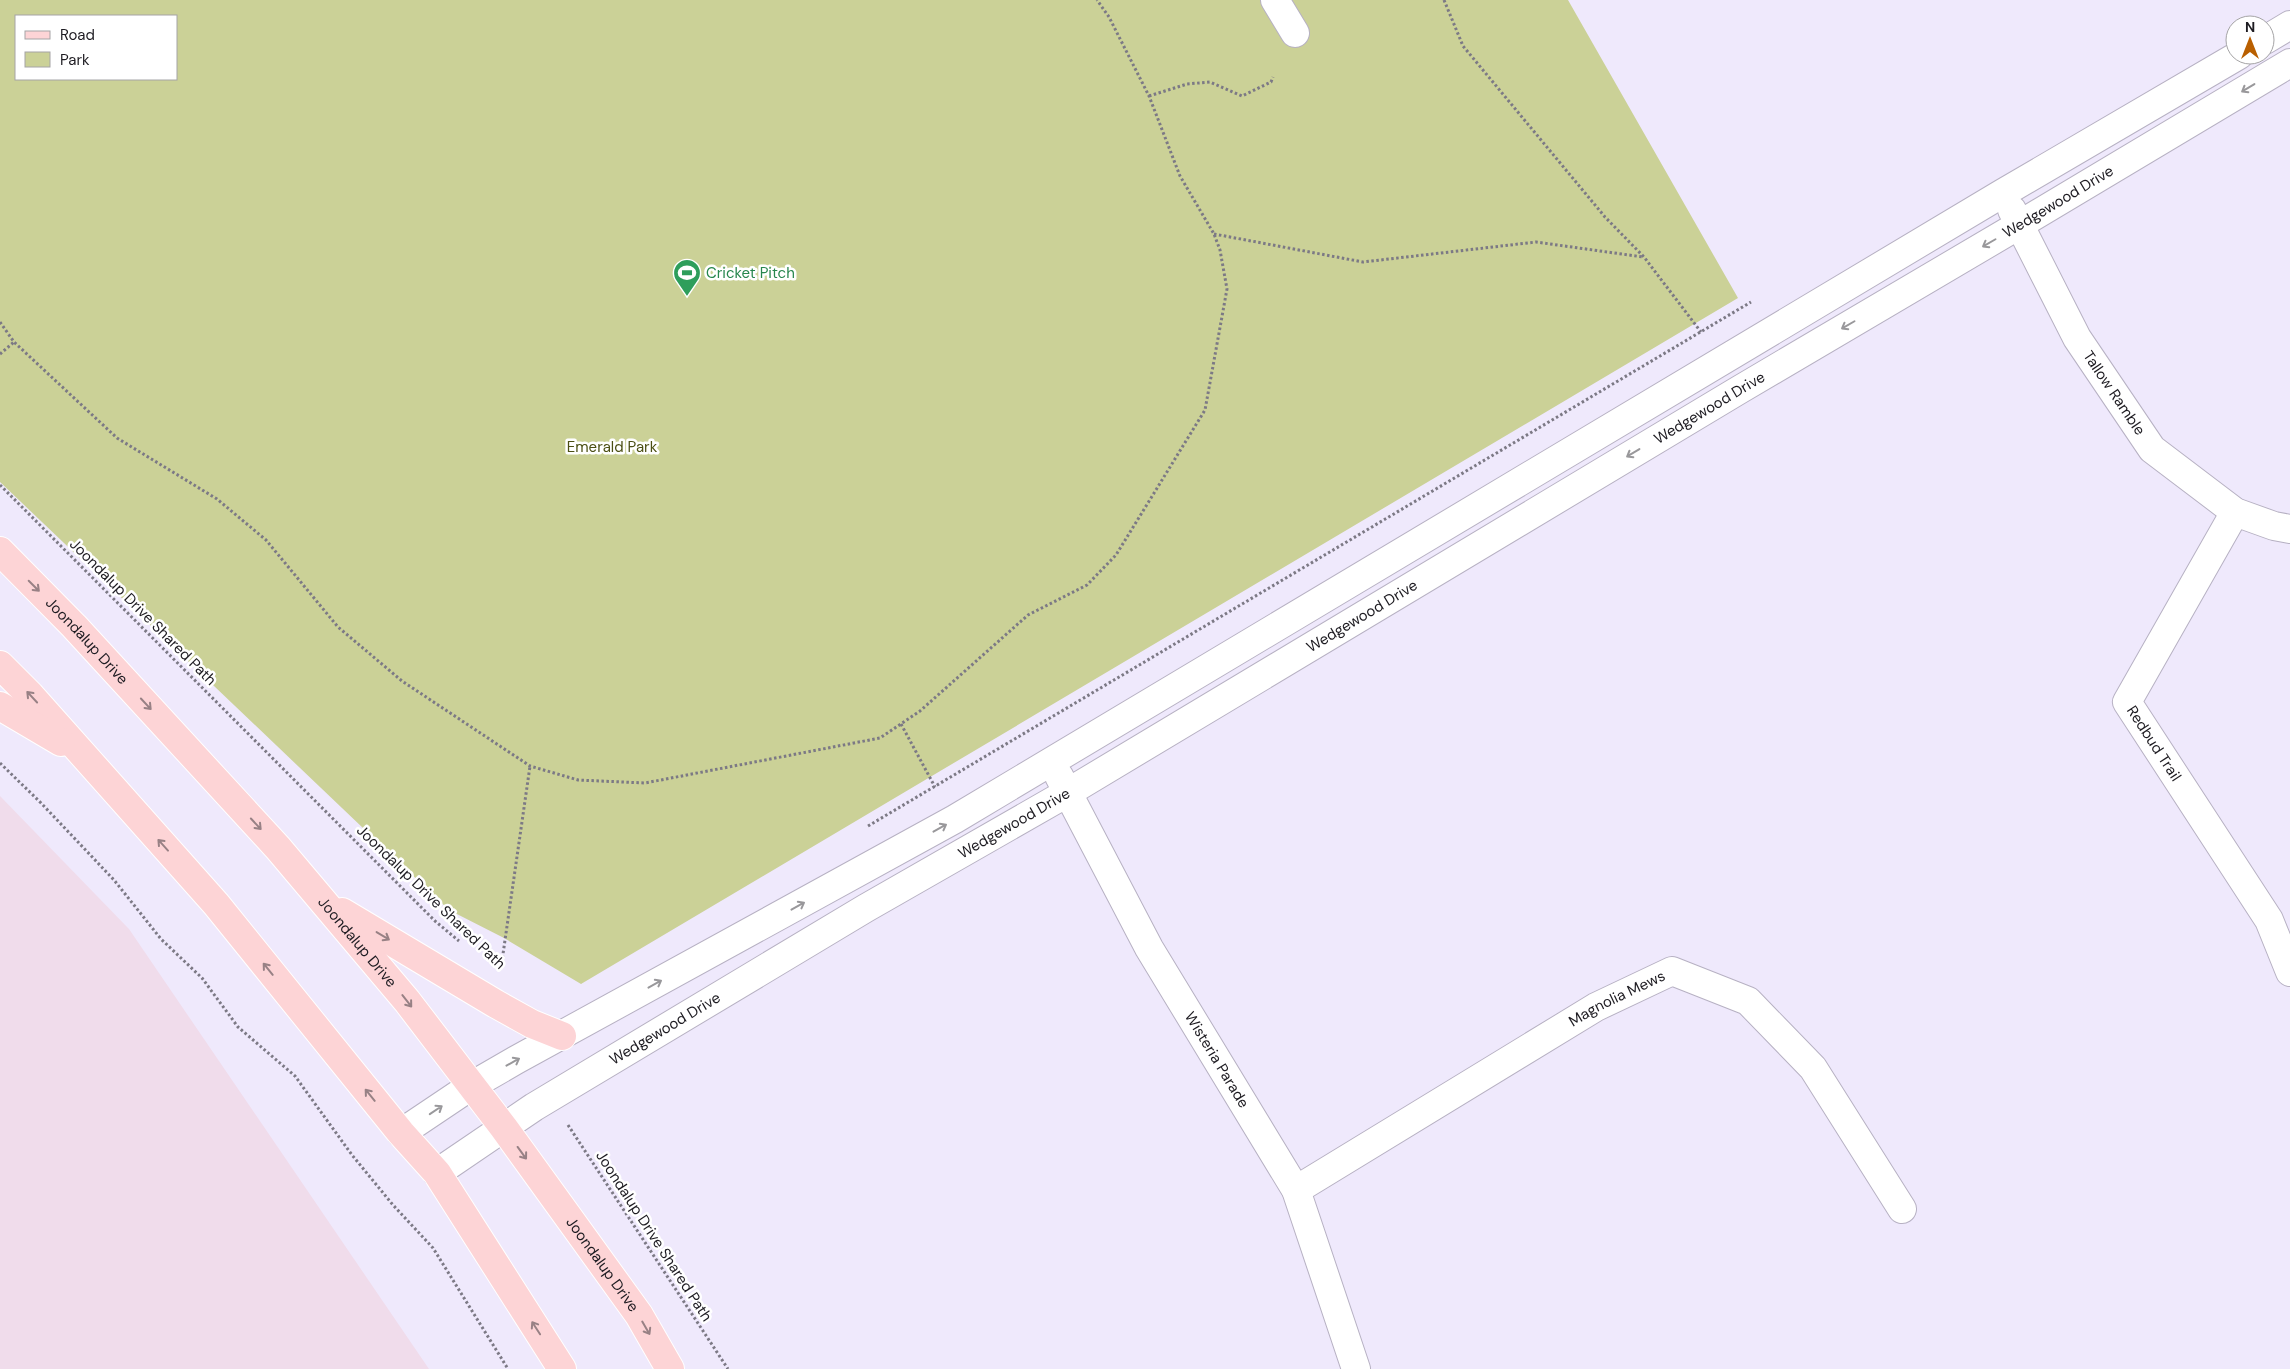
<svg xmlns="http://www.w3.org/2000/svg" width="2290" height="1369" font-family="'DM Sans',sans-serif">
	<rect width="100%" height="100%" fill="#efe9fc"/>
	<polygon fill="#f0dceb" points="0,796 129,929 429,1369 0,1369"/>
	<path fill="#cbd197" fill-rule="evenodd" d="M0,0H1568L1738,298L581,984L504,938L449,910L0,482ZM16,16H176V79H16Z"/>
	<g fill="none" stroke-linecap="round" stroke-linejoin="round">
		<defs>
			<g id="minor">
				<polyline points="1275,0 1295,33"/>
				<polyline points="2265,40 2290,25"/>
				<path id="s1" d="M2012,210L2077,338L2152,449L2235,512L2274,526L2290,529"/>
				<path id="s2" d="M2235,512L2127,702L2269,920L2290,972"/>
				<path id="s3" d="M1059,776L1149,948L1296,1190L1356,1369"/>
				<polyline points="401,1133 471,1086 516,1060 955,819 2003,193 2239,55"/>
				<path id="s4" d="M437,1173L534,1107L866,908L1067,793L1739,390L2019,225L2290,63"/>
				<path id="s5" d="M1296,1190L1596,1007L1672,971L1748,1001L1813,1068L1902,1209"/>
			</g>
			<g id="major">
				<path id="s6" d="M0,551L74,626L278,848L407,1001L504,1128L639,1315L670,1369"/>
				<polyline points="0,665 30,695 216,904 401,1133 437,1173 562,1369"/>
				<polyline points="0,706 61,742"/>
				<polyline points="342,912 496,1004 532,1024 562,1036"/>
			</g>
		</defs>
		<use href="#minor" stroke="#b7b1c3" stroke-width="30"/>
		<use href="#major" stroke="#fff" stroke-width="30"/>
		<g stroke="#7c7985" stroke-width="3" stroke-dasharray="2.5 2.5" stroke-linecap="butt">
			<polyline points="1444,0 1463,46 1605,217 1644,257 1701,332"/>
			<polyline points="1149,96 1187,84 1210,82 1242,96 1271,82 1273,77"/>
			<polyline points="1214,234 1363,262 1536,242 1643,257"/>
			<polyline points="0,322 14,342 117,438 217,499 266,540 338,627 402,681 530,766 578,780 645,783 880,738 920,711 1028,615 1087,585 1116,555 1205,410 1227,289 1220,250 1214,234 1180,176 1149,96 1109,17 1097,0"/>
			<polyline points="0,354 14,342"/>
			<polyline points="0,485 435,921 459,941"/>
			<polyline points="901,724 935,787"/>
			<polyline points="0,763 41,803 114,880 161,939 202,978 238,1027 295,1076 352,1155 393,1205 433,1248 508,1369"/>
			<polyline points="868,826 1751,302"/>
			<polyline points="501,968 530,766"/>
			<polyline points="568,1125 728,1369"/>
		</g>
		<use href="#minor" stroke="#fff" stroke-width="28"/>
		<use href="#major" stroke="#fdd4d6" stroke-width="28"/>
	</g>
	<defs><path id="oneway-shaft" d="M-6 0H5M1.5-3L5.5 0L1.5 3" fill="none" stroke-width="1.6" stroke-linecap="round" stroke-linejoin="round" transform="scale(1.25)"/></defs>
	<g stroke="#99989b">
		<use href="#oneway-shaft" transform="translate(2248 88) rotate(149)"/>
		<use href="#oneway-shaft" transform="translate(1989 243) rotate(150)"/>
		<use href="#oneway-shaft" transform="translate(1848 325) rotate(150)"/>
		<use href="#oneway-shaft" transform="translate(1633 453) rotate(149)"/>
		<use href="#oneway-shaft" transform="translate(940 828) rotate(-29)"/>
		<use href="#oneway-shaft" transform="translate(798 906) rotate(-29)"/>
		<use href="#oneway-shaft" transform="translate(655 984) rotate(-29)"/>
		<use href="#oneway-shaft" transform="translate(513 1062) rotate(-29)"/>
		<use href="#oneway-shaft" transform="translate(436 1110) rotate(-34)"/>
	</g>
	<g stroke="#988185">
		<use href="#oneway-shaft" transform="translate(34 586) rotate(45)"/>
		<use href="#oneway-shaft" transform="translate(32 697) rotate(-133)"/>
		<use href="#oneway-shaft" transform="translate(146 704) rotate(47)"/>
		<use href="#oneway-shaft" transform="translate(256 824) rotate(47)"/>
		<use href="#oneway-shaft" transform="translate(163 845) rotate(-132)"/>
		<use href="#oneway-shaft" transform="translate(383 936) rotate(31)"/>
		<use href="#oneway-shaft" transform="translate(268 969) rotate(-129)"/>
		<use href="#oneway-shaft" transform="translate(407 1001) rotate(52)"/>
		<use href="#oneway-shaft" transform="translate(370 1095) rotate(-129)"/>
		<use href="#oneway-shaft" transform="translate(522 1153) rotate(54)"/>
		<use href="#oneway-shaft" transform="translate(536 1328) rotate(-123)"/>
		<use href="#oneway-shaft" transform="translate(646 1328) rotate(60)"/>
	</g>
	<defs>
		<symbol id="stadium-pin" viewBox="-11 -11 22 30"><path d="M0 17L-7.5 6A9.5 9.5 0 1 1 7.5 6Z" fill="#2e9e5b" stroke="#fff"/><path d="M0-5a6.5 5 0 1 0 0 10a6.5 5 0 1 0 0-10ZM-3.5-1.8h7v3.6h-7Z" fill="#fff"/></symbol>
	</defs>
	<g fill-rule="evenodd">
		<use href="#stadium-pin" x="671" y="257" width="32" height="43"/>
	</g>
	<g text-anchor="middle" stroke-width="5" stroke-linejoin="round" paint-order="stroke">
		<g font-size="15" fill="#1d1b21" stroke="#fff">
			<text dy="5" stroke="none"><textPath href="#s4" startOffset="1890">Wedgewood Drive</textPath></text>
			<text dy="5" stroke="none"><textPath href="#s1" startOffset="210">Tallow Ramble</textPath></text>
			<text dy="5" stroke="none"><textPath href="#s4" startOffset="1485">Wedgewood Drive</textPath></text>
			<text transform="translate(143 612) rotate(45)" y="5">Joondalup Drive Shared Path</text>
			<text dy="5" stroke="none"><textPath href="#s4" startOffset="1080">Wedgewood Drive</textPath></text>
			<text dy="5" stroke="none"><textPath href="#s6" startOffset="125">Joondalup Drive</textPath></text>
			<text dy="5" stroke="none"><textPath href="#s2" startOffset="268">Redbud Trail</textPath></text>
			<text dy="5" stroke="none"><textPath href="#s4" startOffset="675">Wedgewood Drive</textPath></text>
			<text transform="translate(431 897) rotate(44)" y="5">Joondalup Drive Shared Path</text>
			<text dy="5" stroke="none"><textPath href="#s6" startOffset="530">Joondalup Drive</textPath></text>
			<text dy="5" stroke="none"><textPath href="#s5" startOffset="374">Magnolia Mews</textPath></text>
			<text dy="5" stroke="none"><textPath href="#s4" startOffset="270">Wedgewood Drive</textPath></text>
			<text dy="5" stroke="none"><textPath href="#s3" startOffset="325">Wisteria Parade</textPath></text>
			<text transform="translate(654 1236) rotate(57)" y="5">Joondalup Drive Shared Path</text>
			<text dy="5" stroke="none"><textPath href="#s6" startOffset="935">Joondalup Drive</textPath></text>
		</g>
		<g font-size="15" fill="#27864d" stroke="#fff" text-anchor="start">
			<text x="706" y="278">Cricket Pitch</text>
		</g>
		<g font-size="15" fill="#4b4f13" stroke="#fff">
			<text x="612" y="452">Emerald Park</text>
		</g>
	</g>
	<rect x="15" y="15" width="162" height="65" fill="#ffffff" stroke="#a5a4a6"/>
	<rect x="25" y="31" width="25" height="8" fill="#fdd4d6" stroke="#a5a4a6"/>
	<text x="60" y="40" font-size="15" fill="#1d1b21">Road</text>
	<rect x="25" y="52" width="25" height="15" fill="#cbd197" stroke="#a5a4a6"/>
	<text x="60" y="65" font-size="15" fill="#1d1b21">Park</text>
	<g transform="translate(2250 40)"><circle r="24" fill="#ffffff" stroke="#a5a4a6"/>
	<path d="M0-4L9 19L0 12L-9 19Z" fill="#b95f00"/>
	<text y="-8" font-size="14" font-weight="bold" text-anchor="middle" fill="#1d1b21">N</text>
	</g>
</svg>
